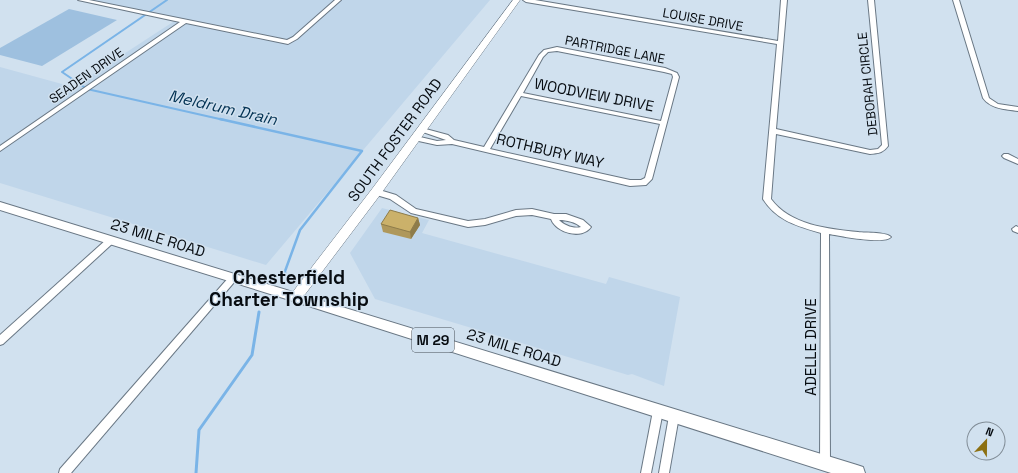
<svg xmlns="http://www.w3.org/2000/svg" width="1018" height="473" font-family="'Space Grotesk',sans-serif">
	<rect width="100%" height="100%" fill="#d1e1ef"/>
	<g fill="#c0d6ea">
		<polygon points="82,0 490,0 266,265 0,183 0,67 73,87 176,20"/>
		<polygon points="382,208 429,220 422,233 606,284 609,277 680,297 664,386 632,374 628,375 375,299 350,253"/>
	</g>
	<polygon fill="#9ec0df" points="69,9 117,20 42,66 0,55 0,48"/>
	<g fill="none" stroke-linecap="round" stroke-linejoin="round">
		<polyline stroke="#7ab4e7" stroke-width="2" points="167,0 62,72 87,89 224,120"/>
		<polyline stroke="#7ab4e7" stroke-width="2.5" points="220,119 362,151 300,230 284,274"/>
		<g stroke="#7ab4e7" stroke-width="3">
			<polyline points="284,275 285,273"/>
			<polyline points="196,473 199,430 252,355 259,312"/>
		</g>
		<defs>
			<g id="street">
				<polygon points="78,0 89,0 287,40 293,37 335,0 341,0 297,39 288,44 186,23 0,151 0,146 180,22"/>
				<path d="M523,0H535L778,41L781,0H787L776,129L870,150L878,149L882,145L868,0H874L888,146C883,153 879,153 870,154L776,134L771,199C790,225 828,229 858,232C866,233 887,232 891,237C885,245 840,236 829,234L830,463L829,467L825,468L821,467L820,463L821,233C797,226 777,221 763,199L777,44L526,2Z"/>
				<path d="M953,0H959L989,98L998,104L1018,107V111C1005,109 991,109 983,98Z"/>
				<path d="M557,47L665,68L677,73L679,77L652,179L646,185L630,186L452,144L437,145L414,140L413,138L416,136L437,141L446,140L420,131V129L422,128L448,135L454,140L484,147L539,55L544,50ZM557,51L664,72L672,74L673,77L661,121L523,93L543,57L548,52ZM521,96L660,124L645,178L641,180H630L490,149Z"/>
				<polygon points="1004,154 1008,154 1018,159 1018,164 1004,158 1002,156"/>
				<path d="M376,189L396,195L416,209L468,221L485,219L516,210L532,209L554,214H566L583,220L591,227C582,240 556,233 551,219L532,215L516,216L485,225L468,227L411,213L390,199L373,194L372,192ZM559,220C567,220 575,222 581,227C574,229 565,226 559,220Z"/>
				<polygon points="1016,226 1018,227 1018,233 1013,231 1012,229"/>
				<polygon points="110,238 113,239 114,241 113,243 3,344 0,345 0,335 107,239"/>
				<polygon points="233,275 236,276 237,278 236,280 71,473 59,473 60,469 230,276"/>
				<polygon points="658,406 662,408 663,411 651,473 641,473 653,411 654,408"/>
				<polygon points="674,411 678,413 679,416 669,473 659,473 669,416 670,413"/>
			</g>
			<polygon id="secondary" points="513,0 520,0 380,195 300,301 296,302 292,301 290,297 292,293 372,189"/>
			<polygon id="primary" points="0,202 857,465 863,467 865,473 831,473 296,302 0,210"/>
		</defs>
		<use href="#street" stroke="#697784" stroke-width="2"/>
		<use href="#secondary" stroke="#697784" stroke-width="1"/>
		<use href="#primary" stroke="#697784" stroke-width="2"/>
		<use href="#street" fill="#fff" fill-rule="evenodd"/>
		<use href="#secondary" fill="#fff" fill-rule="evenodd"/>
		<use href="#primary" fill="#fff" fill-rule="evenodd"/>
	</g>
	<polygon fill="#af985b" points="418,218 420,225 411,239 383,232 381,224"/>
	<polygon fill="#8e7c4a" points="418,218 420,225 411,239 410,232"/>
	<polygon fill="#cbb16a" stroke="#8e7c4a" points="390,210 418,218 410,232 381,224"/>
	<g text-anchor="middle" stroke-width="3" stroke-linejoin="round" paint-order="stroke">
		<g font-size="13" fill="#070c11" stroke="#d1e1ef">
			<text transform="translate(703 19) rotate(10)" y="5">LOUISE DRIVE</text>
			<text transform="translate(615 49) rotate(11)" y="5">PARTRIDGE LANE</text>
			<text transform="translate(86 75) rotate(-35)" y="5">SEADEN DRIVE</text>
			<text transform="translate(867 84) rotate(-96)" y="5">DEBORAH CIRCLE</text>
		</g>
		<rect fill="#d1e1ef" stroke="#444c54" stroke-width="1" x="412" y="328" width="42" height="24" rx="3"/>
		<g font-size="14" font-weight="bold" fill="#070c11">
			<text x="433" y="345">M 29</text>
		</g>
		<g font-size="15" fill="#070c11" stroke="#d1e1ef">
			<text transform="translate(594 95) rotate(11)" y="5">WOODVIEW DRIVE</text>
			<text transform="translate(395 140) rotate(-54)" y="5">SOUTH FOSTER ROAD</text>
			<text transform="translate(550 151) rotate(13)" y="5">ROTHBURY WAY</text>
			<text transform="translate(158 238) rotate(17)" y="5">23 MILE ROAD</text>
			<text transform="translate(811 347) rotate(-90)" y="5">ADELLE DRIVE</text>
			<text transform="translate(514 348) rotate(17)" y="5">23 MILE ROAD</text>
		</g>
		<g font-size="16" font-style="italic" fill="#033253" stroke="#d1e1ef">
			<text transform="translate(223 107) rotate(13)" y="6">Meldrum Drain</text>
		</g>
		<g font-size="19" font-weight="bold" fill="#070c11" stroke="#d1e1ef">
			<text x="289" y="284">Chesterfield<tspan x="289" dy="22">Charter Township</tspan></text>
		</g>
	</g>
	<g transform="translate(986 441) rotate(22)"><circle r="19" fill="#d1e1ef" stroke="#808c96"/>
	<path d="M0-3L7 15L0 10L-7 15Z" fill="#8c7012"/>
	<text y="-6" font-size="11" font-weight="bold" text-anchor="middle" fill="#070c11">N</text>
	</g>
</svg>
